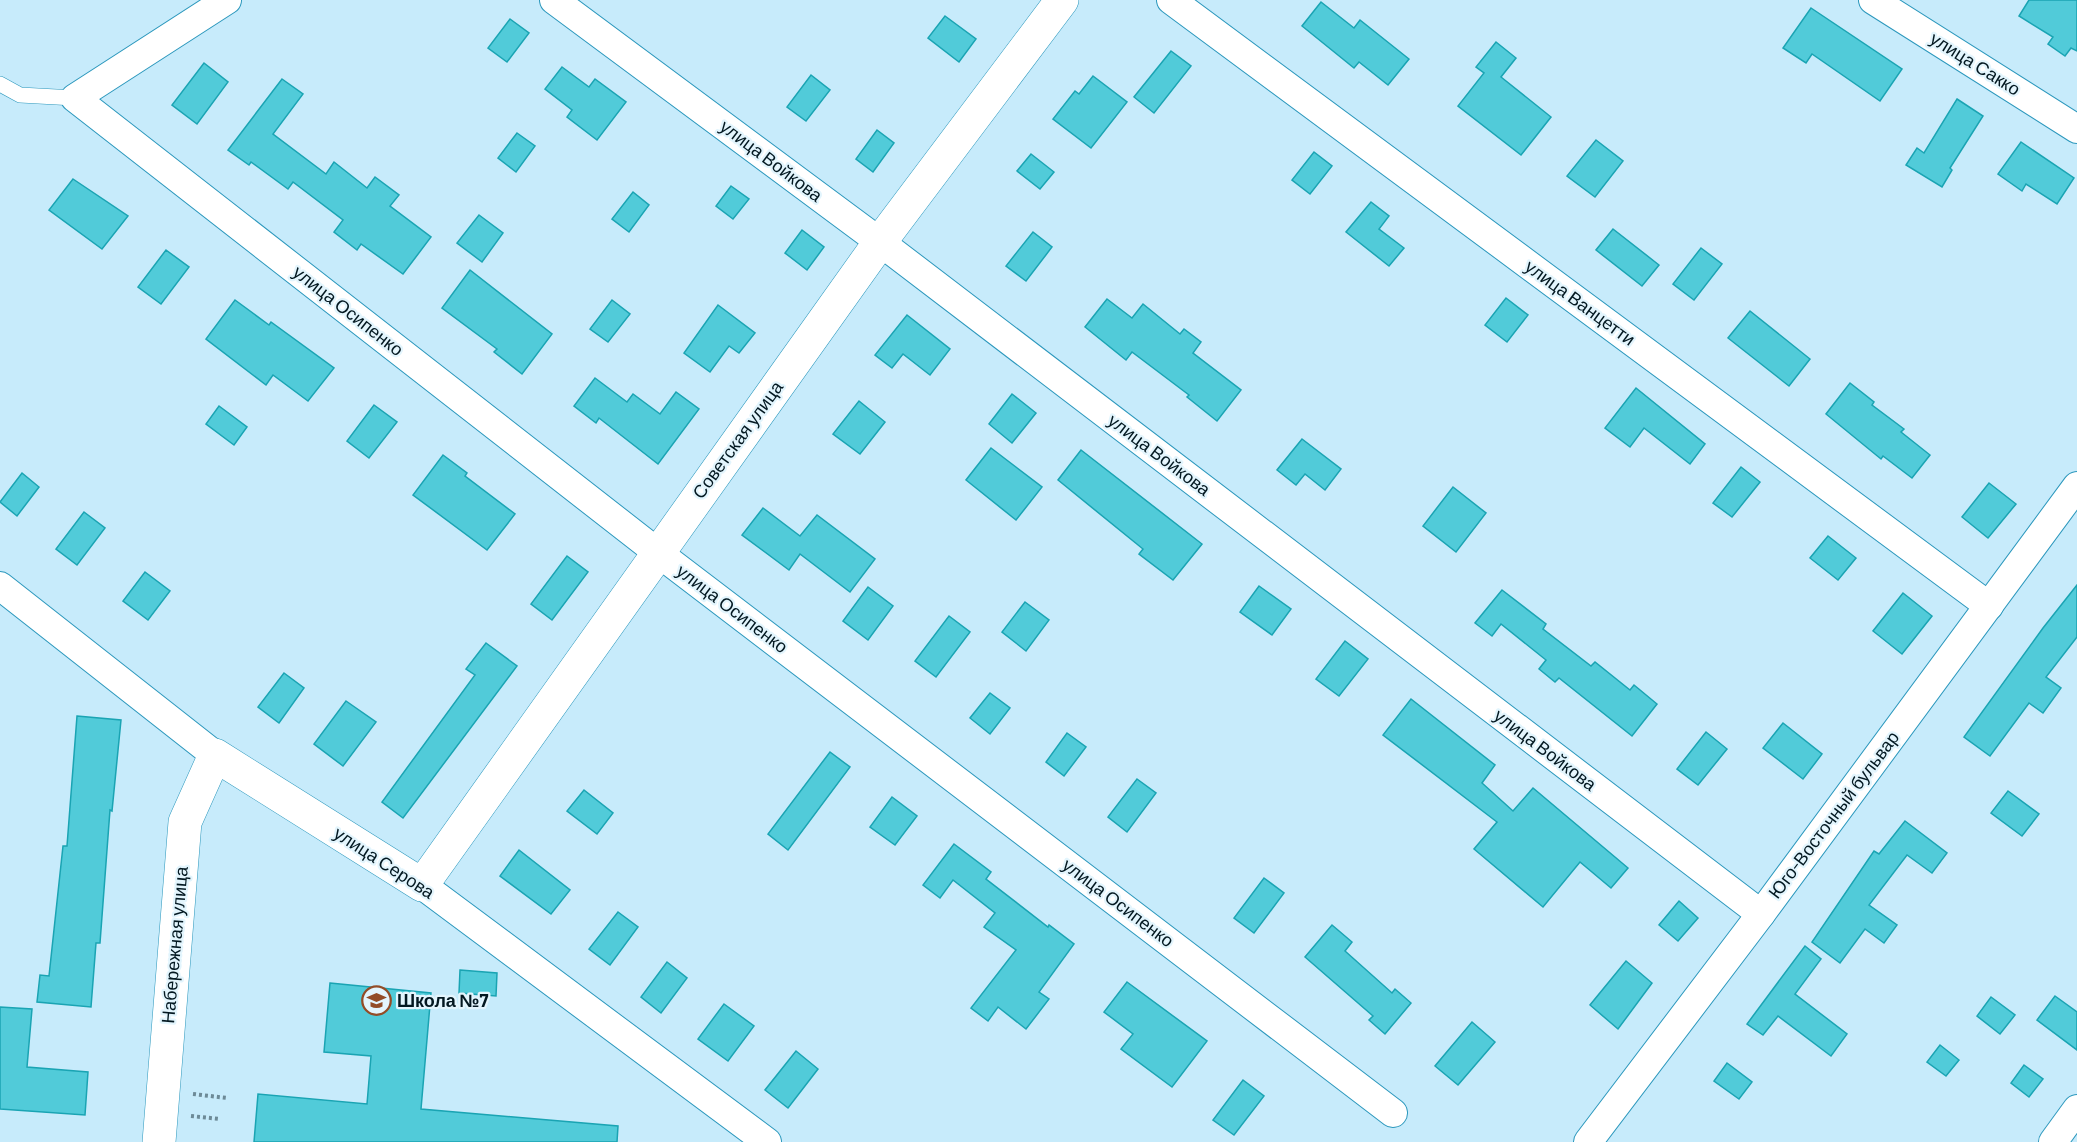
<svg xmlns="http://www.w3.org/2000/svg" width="2077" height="1142" font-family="Barlow,sans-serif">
	<rect width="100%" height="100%" fill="#c7ebfb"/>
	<g fill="#51cbd9" stroke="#1aa4b3" stroke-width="1.5">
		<polygon points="2029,0 2077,0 2077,51 2071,48 2065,56 2048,44 2053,37 2019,16"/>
		<polygon points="1321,2 1354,28 1360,20 1409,59 1388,85 1359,62 1354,68 1302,26"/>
		<polygon points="1811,8 1902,69 1880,101 1812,54 1806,63 1783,48"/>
		<polygon points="945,16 976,39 959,62 928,38"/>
		<polygon points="510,19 529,33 507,62 488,48"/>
		<polygon points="1496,42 1516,58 1501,77 1551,117 1521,155 1458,106 1484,73 1476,67"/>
		<polygon points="1171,51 1191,66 1154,113 1134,97"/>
		<polygon points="204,63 228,82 197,124 172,105"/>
		<polygon points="562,67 589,87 595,79 626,102 597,140 567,117 572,110 545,89"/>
		<polygon points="811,75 830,90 806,121 787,107"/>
		<polygon points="1093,76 1127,102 1091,148 1053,119 1075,91 1079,94"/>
		<polygon points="282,79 303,94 273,134 326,174 334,162 367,188 375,177 399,195 390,206 431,237 403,274 361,244 357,250 334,232 343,220 293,182 288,189 251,162 249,165 228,150"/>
		<polygon points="1957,99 1983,116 1950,168 1952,170 1942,187 1906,165 1917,148 1924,153"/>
		<polygon points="877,130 894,143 873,172 856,159"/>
		<polygon points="517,133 535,146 516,172 498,158"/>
		<polygon points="1596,140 1623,161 1595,197 1567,176"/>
		<polygon points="2021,142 2074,178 2057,204 2026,184 2022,191 1998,174"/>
		<polygon points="1314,152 1332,166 1310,194 1292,180"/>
		<polygon points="1031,154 1054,172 1040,189 1017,171"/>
		<polygon points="73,179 128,216 102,249 49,210"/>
		<polygon points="731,186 749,199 733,219 716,206"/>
		<polygon points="633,192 649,205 629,232 612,219"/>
		<polygon points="1371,202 1389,216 1379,229 1404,248 1389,266 1346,232"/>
		<polygon points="479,215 503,233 482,262 457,243"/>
		<polygon points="1613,229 1659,265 1642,286 1596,250"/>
		<polygon points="802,230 824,247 807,270 785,253"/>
		<polygon points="1033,232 1052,247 1026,281 1006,266"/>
		<polygon points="1701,248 1722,264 1694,300 1673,284"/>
		<polygon points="166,250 189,267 161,304 138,287"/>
		<polygon points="470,270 552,334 522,374 494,352 497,349 442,308"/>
		<polygon points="1506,298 1528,315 1507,342 1485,325"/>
		<polygon points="1107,299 1132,318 1143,304 1180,334 1184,329 1201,342 1193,353 1241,390 1217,421 1187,397 1189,395 1132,352 1126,360 1085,327"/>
		<polygon points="235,300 269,325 271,322 334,368 308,401 273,375 266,385 206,339"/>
		<polygon points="612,300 630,314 608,342 590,329"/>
		<polygon points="718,305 755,333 739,353 729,346 710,372 684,353"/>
		<polygon points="1750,311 1810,359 1789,386 1728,338"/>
		<polygon points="907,315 950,349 930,375 903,354 892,368 875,355"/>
		<polygon points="595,378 627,402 633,394 660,414 676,392 699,409 658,464 599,418 596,423 574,406"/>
		<polygon points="1850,383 1874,402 1872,405 1904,429 1901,432 1930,455 1912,478 1883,456 1881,459 1826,414"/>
		<polygon points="1636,388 1705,444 1690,464 1644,428 1630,447 1605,428"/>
		<polygon points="1012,394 1036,413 1012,443 989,424"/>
		<polygon points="859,401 885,422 860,454 833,434"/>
		<polygon points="374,405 397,422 369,458 347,441"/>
		<polygon points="219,406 247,427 234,445 206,424"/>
		<polygon points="1302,439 1341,469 1325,490 1305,474 1296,485 1277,470"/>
		<polygon points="991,448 1042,487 1016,520 966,480"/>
		<polygon points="1081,450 1202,544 1173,580 1139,554 1143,549 1058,480"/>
		<polygon points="443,455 467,473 465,476 515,514 487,550 413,495"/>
		<polygon points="1741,467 1760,482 1732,517 1713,503"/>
		<polygon points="22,473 39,487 17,516 0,502"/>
		<polygon points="1989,483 2016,504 1988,538 1962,517"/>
		<polygon points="1453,487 1486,513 1456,552 1423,526"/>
		<polygon points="763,508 800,536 817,515 875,559 850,592 800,554 789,570 742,535"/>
		<polygon points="84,512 105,528 77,565 56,549"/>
		<polygon points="1828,536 1856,558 1838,580 1810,558"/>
		<polygon points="567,556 588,572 552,620 531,604"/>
		<polygon points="145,572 170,591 148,620 123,601"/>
		<polygon points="2077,585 2077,637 2046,677 2061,688 2043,713 2029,703 1990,756 1964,737 2043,628"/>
		<polygon points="1259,586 1291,609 1272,635 1240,612"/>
		<polygon points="868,587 893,606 868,640 843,621"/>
		<polygon points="1502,590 1546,624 1543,629 1591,666 1595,662 1630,690 1634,685 1657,704 1632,736 1559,678 1555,682 1539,669 1546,660 1501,624 1492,636 1475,623"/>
		<polygon points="1903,593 1932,616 1902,654 1873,631"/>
		<polygon points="1025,602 1049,620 1026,651 1002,632"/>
		<polygon points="949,616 970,632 936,677 915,661"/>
		<polygon points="1345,641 1368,659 1339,696 1316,679"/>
		<polygon points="486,643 517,666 403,818 382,802 475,675 466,669"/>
		<polygon points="284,673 304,688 279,723 258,707"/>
		<polygon points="990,693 1010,708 990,734 970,718"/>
		<polygon points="1411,699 1495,765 1482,783 1513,811 1533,788 1628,868 1611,888 1580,862 1543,907 1474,849 1497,822 1383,735"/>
		<polygon points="346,701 376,722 343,766 314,744"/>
		<polygon points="77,716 121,720 112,811 110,810 100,943 96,943 91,1007 37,1002 40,975 49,976 63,846 67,846"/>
		<polygon points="1783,723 1822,754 1803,779 1763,748"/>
		<polygon points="1706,732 1727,749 1698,785 1677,769"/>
		<polygon points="1067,733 1086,747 1064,776 1046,762"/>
		<polygon points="830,752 850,767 788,850 768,834"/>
		<polygon points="1137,779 1156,793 1127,832 1108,817"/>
		<polygon points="584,790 613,813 597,834 567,811"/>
		<polygon points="2008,791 2039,814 2022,836 1991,813"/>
		<polygon points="892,797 917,816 895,845 870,827"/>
		<polygon points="1905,821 1947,853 1932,873 1907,855 1869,905 1897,925 1884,943 1865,929 1840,963 1812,942 1874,851 1879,854"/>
		<polygon points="954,844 991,872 986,879 1048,927 1049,925 1074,944 1039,992 1049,999 1026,1029 998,1007 988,1021 971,1008 1016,950 984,927 995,913 953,880 940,898 923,885"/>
		<polygon points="519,850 570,890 551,914 500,876"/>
		<polygon points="1264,878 1284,893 1254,933 1234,918"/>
		<polygon points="1679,901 1698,918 1678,941 1659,925"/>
		<polygon points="618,912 638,927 610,965 589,949"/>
		<polygon points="1332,925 1352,942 1345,951 1392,993 1395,989 1411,1003 1385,1034 1369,1020 1373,1016 1305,957"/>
		<polygon points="1805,946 1821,959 1795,994 1847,1034 1831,1056 1778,1016 1763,1035 1747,1024"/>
		<polygon points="1626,961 1652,983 1618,1029 1590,1005"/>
		<polygon points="667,962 687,978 661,1013 641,997"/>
		<polygon points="460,970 497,973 496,996 459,993"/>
		<polygon points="1127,982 1207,1041 1172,1087 1121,1049 1133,1034 1104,1012"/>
		<polygon points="330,983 431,993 421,1109 618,1126 617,1142 254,1142 258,1094 367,1104 371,1056 324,1052"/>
		<polygon points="2055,996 2077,1012 2077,1050 2037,1020"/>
		<polygon points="1991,997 2015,1015 2000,1034 1977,1016"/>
		<polygon points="724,1004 754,1026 728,1061 698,1039"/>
		<polygon points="0,1007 32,1009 27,1067 88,1072 85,1115 0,1109"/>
		<polygon points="1472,1022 1495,1042 1458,1085 1435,1066"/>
		<polygon points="1940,1045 1959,1060 1946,1076 1927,1062"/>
		<polygon points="796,1051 818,1069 788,1108 765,1090"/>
		<polygon points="1727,1063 1752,1082 1739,1099 1714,1081"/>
		<polygon points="2024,1065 2043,1079 2029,1097 2011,1083"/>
		<polygon points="1243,1080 1264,1096 1234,1135 1213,1120"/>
	</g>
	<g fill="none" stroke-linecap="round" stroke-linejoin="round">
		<defs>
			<polyline id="service" points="0,84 20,95 75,98"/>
			<g id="minor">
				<polyline points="227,0 75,98 657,552 1393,1113"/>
				<polyline points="554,0 880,242 1761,914"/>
				<polyline points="1171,0 1989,606"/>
				<polyline points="1873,0 2077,129"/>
				<polyline points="0,586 215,755"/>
				<polyline points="422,885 767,1142"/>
				<polyline points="1588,1142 1761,914 2077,486"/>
				<polyline points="2053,1142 2077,1109"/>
			</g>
			<polyline id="tertiary" points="159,1142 185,822 215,755 422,885 880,242 1062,0"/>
		</defs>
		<use href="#service" stroke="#2c98bd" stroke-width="16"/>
		<use href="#minor" stroke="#2c98bd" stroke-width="30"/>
		<use href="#tertiary" stroke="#2c98bd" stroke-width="34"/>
		<g stroke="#6d8a97" stroke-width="4" stroke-dasharray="3 3" stroke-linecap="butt">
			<polyline points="193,1094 227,1098"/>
			<polyline points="191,1116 220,1119"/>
		</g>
		<use href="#service" stroke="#fff" stroke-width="15"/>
		<use href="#minor" stroke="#fff" stroke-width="28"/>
		<use href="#tertiary" stroke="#fff" stroke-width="33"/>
	</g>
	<defs>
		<symbol id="school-ring" viewBox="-11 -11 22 22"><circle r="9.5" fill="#e3f5fd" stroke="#934c27" stroke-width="1.5"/><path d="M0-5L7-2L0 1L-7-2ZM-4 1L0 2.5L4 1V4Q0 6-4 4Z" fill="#934c27"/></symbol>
	</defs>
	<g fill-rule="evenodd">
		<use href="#school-ring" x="360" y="984" width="33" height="33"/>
	</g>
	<g text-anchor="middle" stroke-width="4.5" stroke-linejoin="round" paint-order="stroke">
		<g font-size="18" fill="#031821" stroke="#e3f5fd">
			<text transform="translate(1975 64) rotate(32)" y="6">улица Сакко</text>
			<text transform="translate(771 161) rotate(37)" y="6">улица Войкова</text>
			<text transform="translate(1580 303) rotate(36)" y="6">улица Ванцетти</text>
			<text transform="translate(348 311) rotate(38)" y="6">улица Осипенко</text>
			<text transform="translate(738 440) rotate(-54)" y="6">Советская улица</text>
			<text transform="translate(1159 455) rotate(37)" y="6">улица Войкова</text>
			<text transform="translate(732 609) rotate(37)" y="6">улица Осипенко</text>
			<text transform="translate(1545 750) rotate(37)" y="6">улица Войкова</text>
			<text transform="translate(1834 815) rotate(-53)" y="6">Юго-Восточный бульвар</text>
			<text transform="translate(384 863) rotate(33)" y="6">улица Серова</text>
			<text transform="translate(1118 903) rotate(37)" y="6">улица Осипенко</text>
			<text transform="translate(175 945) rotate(-85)" y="6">Набережная улица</text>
		</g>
		<g font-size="18" font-weight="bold" fill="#031821" stroke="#e3f5fd" text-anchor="start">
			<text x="397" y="1007">Школа №7</text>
		</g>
	</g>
</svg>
